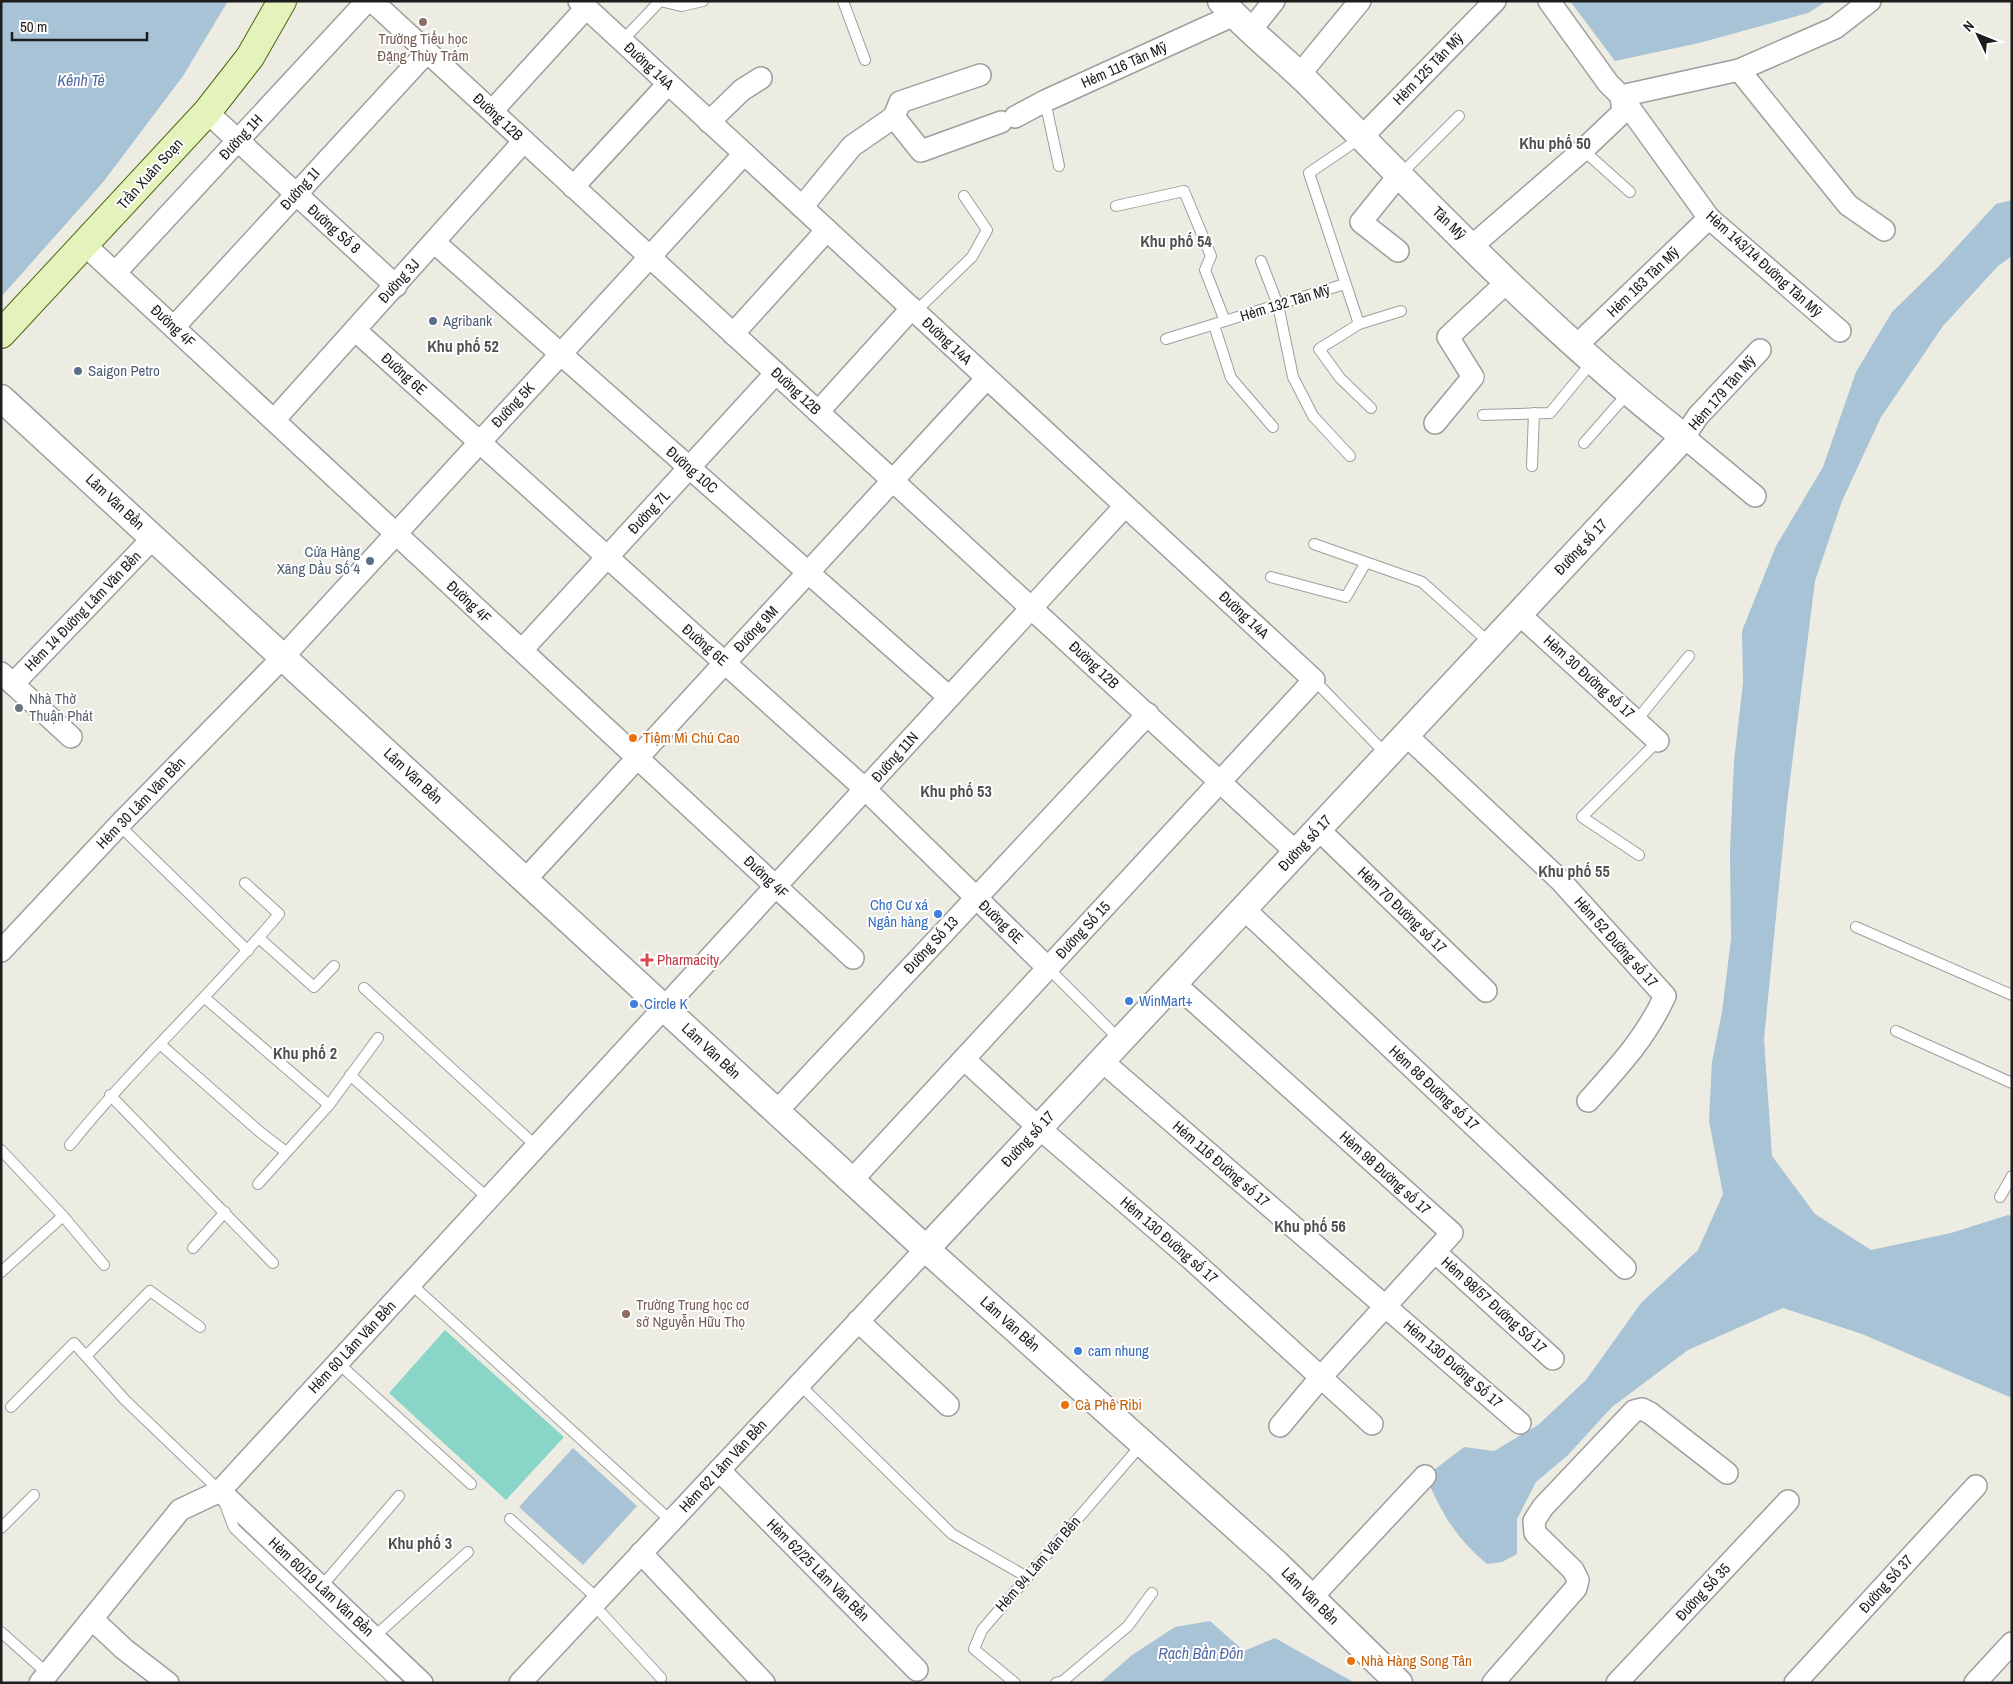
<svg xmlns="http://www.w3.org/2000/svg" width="2013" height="1684" font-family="'Archivo Narrow',sans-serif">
	<rect width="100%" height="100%" fill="#edece3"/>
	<polygon fill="#89d5c7" points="445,1330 564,1437 506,1500 389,1393"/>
	<g fill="#a8c2d6">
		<polygon points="1,1 228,1 183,76 104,181 1,297"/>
		<polygon points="1570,1 1827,1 1808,13 1699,43 1615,61"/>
		<path d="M2012,200V256L1998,266L1943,326L1881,417L1842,501L1815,581L1787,804L1764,1039L1772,1156L1815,1214L1871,1250L1951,1233L2008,1215L2012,1216V1398L1862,1334L1783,1308L1688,1350L1612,1407L1568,1455L1536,1482L1517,1519V1554L1502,1562L1487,1564C1456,1538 1441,1513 1426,1476L1464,1447L1494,1451L1538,1425L1586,1380L1641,1303L1698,1250L1723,1194L1709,1121L1712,1062L1722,1012L1731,939L1730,851L1734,761L1743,683L1742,631L1776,546L1823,467L1856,372L1892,312L1938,267L1996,204Z"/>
		<polygon points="573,1448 637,1506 583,1565 519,1507"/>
		<polygon points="1210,1621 1244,1651 1275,1638 1355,1683 1100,1683 1132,1655 1175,1627"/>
	</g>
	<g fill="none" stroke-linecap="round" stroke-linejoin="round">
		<defs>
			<g id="service">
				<polyline points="660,1 681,6 703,1"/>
				<polyline points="843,1 865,60"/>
				<polyline points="622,41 660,1"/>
				<polyline points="1045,101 1059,166"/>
				<polyline points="1583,150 1630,192"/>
				<polyline points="1400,175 1459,116"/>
				<polyline points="1116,206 1184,191 1211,256 1205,270 1225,321"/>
				<polyline points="1261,261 1278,305 1293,377 1313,416 1350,456"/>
				<polyline points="915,312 972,257 987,230 964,196"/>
				<polyline points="1359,324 1309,173 1362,137"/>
				<polyline points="1214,325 1231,378 1273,427"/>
				<polyline points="1166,339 1345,284"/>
				<polyline points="1371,408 1340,378 1319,349 1359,324 1401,311"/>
				<polyline points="1483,415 1550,413 1592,362"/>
				<polyline points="1584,443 1628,393"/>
				<polyline points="1532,466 1534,413"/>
				<polyline points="1314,544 1422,582 1491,644"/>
				<polyline points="1271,577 1346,597 1365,564"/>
				<polyline points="1314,680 1386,754"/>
				<polyline points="1636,721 1689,656"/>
				<polyline points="119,825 248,951"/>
				<polyline points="1639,855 1582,817 1658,741"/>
				<polyline points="1856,927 2012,995"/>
				<polyline points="259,938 314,987 334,966"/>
				<polyline points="1048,968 1120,1040"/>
				<polyline points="364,988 536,1146"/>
				<polyline points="205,998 329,1105"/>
				<polyline points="1896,1031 2012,1083"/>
				<polyline points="160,1044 260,1132 286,1152"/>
				<polyline points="350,1075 489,1199"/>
				<polyline points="110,1095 273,1263"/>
				<path d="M70,1145C135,1064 212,994 279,914L245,883"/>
				<polyline points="1,1150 63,1216 104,1265"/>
				<polyline points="258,1184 329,1105 378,1038"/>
				<polyline points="2000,1197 2012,1176"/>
				<polyline points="193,1248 225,1212"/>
				<polyline points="1,1272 63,1216"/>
				<polyline points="411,1284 671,1521"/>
				<polyline points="87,1355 150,1291 200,1327"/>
				<polyline points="338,1363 471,1484"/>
				<polyline points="799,1384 952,1534 1027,1577"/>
				<polyline points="11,1407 74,1343 125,1400 220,1491 234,1528 397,1683"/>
				<polyline points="510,1519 598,1599"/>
				<polyline points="1,1528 34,1495"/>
				<polyline points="321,1587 399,1496"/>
				<polyline points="593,1604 661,1678"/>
				<polyline points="1,1632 48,1674"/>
				<polyline points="374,1637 468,1552"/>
				<polyline points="1015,1683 974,1649 982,1630 1142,1444"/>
				<polyline points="1056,1683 1063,1681 1128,1626 1152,1593"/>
			</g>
			<g id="minor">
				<polyline points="372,1 1296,852"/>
				<polyline points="579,1 1314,680 852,1180"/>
				<polyline points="1549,1 1608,83 1621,96 1739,70 1835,28 1870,1"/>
				<polyline points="1250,31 1274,1"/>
				<polyline points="1739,70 1848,205 1884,230"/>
				<polyline points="1300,74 1360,1"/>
				<polyline points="1621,96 1709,218 1840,331"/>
				<polyline points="492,111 586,8"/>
				<polyline points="207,112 396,286"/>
				<polyline points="894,117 900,102 980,75"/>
				<polyline points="1015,117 1045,101 1234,15"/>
				<polyline points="709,122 742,90 761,78"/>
				<polyline points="1362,137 1495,1"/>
				<polyline points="573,187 668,84"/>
				<polyline points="802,207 852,146 894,117 921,151 1001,122"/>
				<polyline points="434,242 949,697"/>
				<polyline points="86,246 853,958"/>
				<polyline points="1472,246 1583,150 1623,112 1621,96"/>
				<polyline points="1398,251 1361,222 1399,175"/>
				<polyline points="115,273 367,1"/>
				<polyline points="174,327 427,52"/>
				<polyline points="355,330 865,789 1048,968"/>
				<polyline points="733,334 827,230"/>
				<polyline points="1576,346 1709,218"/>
				<polyline points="818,412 912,308"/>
				<polyline points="274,420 524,141"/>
				<polyline points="1435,423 1473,377 1448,337 1508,281"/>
				<polyline points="1755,496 1684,437 1698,416 1760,350"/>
				<polyline points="1519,614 1658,741"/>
				<polyline points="522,650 776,373"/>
				<polyline points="1,673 71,737"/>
				<polyline points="13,684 153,538"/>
				<path d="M1406,735L1560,880L1665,996C1645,1039 1619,1066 1588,1101"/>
				<polyline points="1318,829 1486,991"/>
				<polyline points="525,880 987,378"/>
				<polyline points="1244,909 1625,1268"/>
				<polyline points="1,951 119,825 283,657 744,154"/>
				<polyline points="1174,983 1452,1233 1321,1377 1280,1426"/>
				<polyline points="964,1059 1039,1128 1190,1258 1372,1424"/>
				<polyline points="1102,1061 1520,1423"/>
				<polyline points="777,1111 1148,714"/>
				<polyline points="1435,1252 1553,1359"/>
				<polyline points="858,1321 948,1405"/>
				<polyline points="719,1470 917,1670"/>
				<polyline points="220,1491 422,1683"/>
				<polyline points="641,1553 764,1683"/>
				<polyline points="1311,1598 1425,1476"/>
				<polyline points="92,1619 124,1649 168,1683"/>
				<polyline points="40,1683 180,1510 220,1491 1125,506"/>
				<polyline points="520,1683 926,1249"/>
				<polyline points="1493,1683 1576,1588 1578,1580 1573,1570 1535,1533 1534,1521 1543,1507 1634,1411 1642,1409 1650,1413 1727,1473"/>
				<polyline points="1617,1683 1788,1501"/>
				<polyline points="1795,1683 1976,1486"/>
				<polyline points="1975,1683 2012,1643"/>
			</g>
			<g id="tertiary">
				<polyline points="1,398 926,1249 1277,1564 1399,1683"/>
				<path d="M926,1249L1684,437C1552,334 1435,211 1317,92C1286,60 1251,34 1221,1"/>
			</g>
			<polyline id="secondary" points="1,334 207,112 250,57 282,1"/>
		</defs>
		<use href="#service" stroke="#9e9e9e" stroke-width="12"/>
		<use href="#minor" stroke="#9e9e9e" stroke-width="24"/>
		<use href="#tertiary" stroke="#9e9e9e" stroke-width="29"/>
		<use href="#secondary" stroke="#4c680f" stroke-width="30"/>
		<use href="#service" stroke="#fff" stroke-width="10"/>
		<use href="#minor" stroke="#fff" stroke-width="21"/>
		<use href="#tertiary" stroke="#fff" stroke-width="26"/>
		<use href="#secondary" stroke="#e4f3bc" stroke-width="28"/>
	</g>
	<g fill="#8d6e63" stroke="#fff" stroke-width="2">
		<circle cx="423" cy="22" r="5"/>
		<circle cx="626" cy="1314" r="5"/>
	</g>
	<g fill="#5c6f8a" stroke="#fff" stroke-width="2">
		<circle cx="433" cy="321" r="5"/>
		<circle cx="78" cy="371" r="5"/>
		<circle cx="370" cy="561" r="5"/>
	</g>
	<circle fill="#6b7280" stroke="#fff" stroke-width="2" cx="19" cy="708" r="5"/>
	<g fill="#e8710a" stroke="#fff" stroke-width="2">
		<circle cx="633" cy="738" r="5"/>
		<circle cx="1065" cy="1405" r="5"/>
		<circle cx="1351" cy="1661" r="5"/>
	</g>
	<g fill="#3f7fe0" stroke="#fff" stroke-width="2">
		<circle cx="938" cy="914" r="5"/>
		<circle cx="1129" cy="1001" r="5"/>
		<circle cx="634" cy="1004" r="5"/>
		<circle cx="1078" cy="1351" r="5"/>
	</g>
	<path fill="#e0444e" stroke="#fff" stroke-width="2" d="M644.5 952.5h5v5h5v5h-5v5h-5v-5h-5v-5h5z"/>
	<g text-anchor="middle" stroke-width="4" stroke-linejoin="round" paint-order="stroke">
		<g font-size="15" fill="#785e54" stroke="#fff">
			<text x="423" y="44">Trường Tiểu học<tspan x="423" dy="17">Đặng Thùy Trâm</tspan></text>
			<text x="636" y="1310" text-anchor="start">Trường Trung học cơ<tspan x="636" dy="17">sở Nguyễn Hữu Thọ</tspan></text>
		</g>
		<g font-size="15" fill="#1d1d1d" stroke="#fff">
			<text transform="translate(1124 65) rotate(-24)" y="5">Hẻm 116 Tân Mỹ</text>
			<text transform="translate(649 66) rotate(43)" y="5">Đường 14A</text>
			<text transform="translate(1428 69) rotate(-46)" y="5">Hẻm 125 Tân Mỹ</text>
			<text transform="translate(498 117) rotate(43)" y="5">Đường 12B</text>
			<text transform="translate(241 137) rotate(-47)" y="5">Đường 1H</text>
			<text transform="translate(150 174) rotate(-48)" y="5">Trần Xuân Soạn</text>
			<text transform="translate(300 189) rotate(-48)" y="5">Đường 1I</text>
			<text transform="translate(1449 223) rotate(44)" y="5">Tân Mỹ</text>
			<text transform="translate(334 229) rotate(42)" y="5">Đường Số 8</text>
			<text transform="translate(1764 264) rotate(42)" y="5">Hẻm 143/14 Đường Tân Mỹ</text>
			<text transform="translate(399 281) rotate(-48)" y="5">Đường 3J</text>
			<text transform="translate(1643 282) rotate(-44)" y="5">Hẻm 163 Tân Mỹ</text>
			<text transform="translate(1285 303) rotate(-17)" y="5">Hẻm 132 Tân Mỹ</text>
			<text transform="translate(173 326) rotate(43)" y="5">Đường 4F</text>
			<text transform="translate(947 341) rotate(43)" y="5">Đường 14A</text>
			<text transform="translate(404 374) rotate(42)" y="5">Đường 6E</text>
			<text transform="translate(796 391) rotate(43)" y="5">Đường 12B</text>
			<text transform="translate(1722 393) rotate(-49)" y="5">Hẻm 179 Tân Mỹ</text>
			<text transform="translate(513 405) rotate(-47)" y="5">Đường 5K</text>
			<text transform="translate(692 470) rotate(41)" y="5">Đường 10C</text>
			<text transform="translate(115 502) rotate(43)" y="5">Lâm Văn Bền</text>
			<text transform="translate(649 512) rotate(-47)" y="5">Đường 7L</text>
			<text transform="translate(1581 547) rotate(-47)" y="5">Đường số 17</text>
			<text transform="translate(469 602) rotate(43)" y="5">Đường 4F</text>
			<text transform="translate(83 611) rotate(-46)" y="5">Hẻm 14 Đường Lâm Văn Bền</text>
			<text transform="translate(1244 615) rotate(43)" y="5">Đường 14A</text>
			<text transform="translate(756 629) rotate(-47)" y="5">Đường 9M</text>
			<text transform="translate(705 645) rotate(41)" y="5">Đường 6E</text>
			<text transform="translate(1094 665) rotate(43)" y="5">Đường 12B</text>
			<text transform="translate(1589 677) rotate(42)" y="5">Hẻm 30 Đường số 17</text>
			<text transform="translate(895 757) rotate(-48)" y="5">Đường 11N</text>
			<text transform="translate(413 776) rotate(43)" y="5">Lâm Văn Bền</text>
			<text transform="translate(141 803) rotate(-46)" y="5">Hẻm 30 Lâm Văn Bền</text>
			<text transform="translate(1305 843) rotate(-47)" y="5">Đường số 17</text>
			<text transform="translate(766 877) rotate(43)" y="5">Đường 4F</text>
			<text transform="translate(1402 910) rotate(44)" y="5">Hẻm 70 Đường số 17</text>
			<text transform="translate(1001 922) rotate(44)" y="5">Đường 6E</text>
			<text transform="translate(1083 930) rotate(-47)" y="5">Đường Số 15</text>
			<text transform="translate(1616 942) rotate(48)" y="5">Hẻm 52 Đường số 17</text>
			<text transform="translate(931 945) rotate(-47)" y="5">Đường Số 13</text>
			<text transform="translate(711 1051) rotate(43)" y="5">Lâm Văn Bền</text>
			<text transform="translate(1434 1088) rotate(43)" y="5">Hẻm 88 Đường số 17</text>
			<text transform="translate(1028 1139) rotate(-47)" y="5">Đường số 17</text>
			<text transform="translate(1221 1164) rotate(41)" y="5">Hẻm 116 Đường số 17</text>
			<text transform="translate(1385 1173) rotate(42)" y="5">Hẻm 98 Đường số 17</text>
			<text transform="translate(1169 1240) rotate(41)" y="5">Hẻm 130 Đường số 17</text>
			<text transform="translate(1494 1305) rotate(42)" y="5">Hẻm 98/57 Đường Số 17</text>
			<text transform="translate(1010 1324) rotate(42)" y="5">Lâm Văn Bền</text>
			<text transform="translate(352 1347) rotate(-47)" y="5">Hẻm 60 Lâm Văn Bền</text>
			<text transform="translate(1453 1364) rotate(41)" y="5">Hẻm 130 Đường Số 17</text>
			<text transform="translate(723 1466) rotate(-47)" y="5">Hẻm 62 Lâm Văn Bền</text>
			<text transform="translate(1038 1564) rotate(-49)" y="5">Hẻm 94 Lâm Văn Bền</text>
			<text transform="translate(818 1570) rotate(45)" y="5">Hẻm 62/25 Lâm Văn Bền</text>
			<text transform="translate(1886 1584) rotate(-48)" y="5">Đường Số 37</text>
			<text transform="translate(321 1587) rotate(43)" y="5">Hẻm 60/19 Lâm Văn Bền</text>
			<text transform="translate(1703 1592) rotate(-47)" y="5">Đường Số 35</text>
			<text transform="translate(1310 1596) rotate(45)" y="5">Lâm Văn Bền</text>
		</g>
		<g font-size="15" fill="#4e5e75" stroke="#fff" text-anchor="start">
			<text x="443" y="326">Agribank</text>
			<text x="88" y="376">Saigon Petro</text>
			<text x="360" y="557" text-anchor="end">Cửa Hàng<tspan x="360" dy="17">Xăng Dầu Số 4</tspan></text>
		</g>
		<g font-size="15" fill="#5b616d" stroke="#fff" text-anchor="start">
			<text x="29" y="704">Nhà Thờ<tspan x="29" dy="17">Thuận Phát</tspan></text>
		</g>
		<g font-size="15" fill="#c56008" stroke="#fff" text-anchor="start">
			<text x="643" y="743">Tiệm Mì Chú Cao</text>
			<text x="1075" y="1410">Cà Phê Ribi</text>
			<text x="1361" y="1666">Nhà Hàng Song Tân</text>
		</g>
		<g font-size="15" fill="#366cbe" stroke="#fff" text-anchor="start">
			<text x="928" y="910" text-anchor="end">Chợ Cư xá<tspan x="928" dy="17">Ngân hàng</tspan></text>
			<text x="1139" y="1006">WinMart+</text>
			<text x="644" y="1009">Circle K</text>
			<text x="1088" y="1356">cam nhung</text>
		</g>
		<g font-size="15" fill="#be3a42" stroke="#fff" text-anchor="start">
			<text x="657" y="965">Pharmacity</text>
		</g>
		<g font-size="16" font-style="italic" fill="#536aa2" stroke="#fff">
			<text x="81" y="86">Kênh Tẻ</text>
			<text x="1201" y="1659">Rạch Bần Đôn</text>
		</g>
		<g font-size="16" font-weight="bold" fill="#505050" stroke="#fff">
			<text x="1555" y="149">Khu phố 50</text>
			<text x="1176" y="247">Khu phố 54</text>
			<text x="463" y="352">Khu phố 52</text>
			<text x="956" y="797">Khu phố 53</text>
			<text x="1574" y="877">Khu phố 55</text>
			<text x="305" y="1059">Khu phố 2</text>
			<text x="1310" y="1232">Khu phố 56</text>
			<text x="420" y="1549">Khu phố 3</text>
		</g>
	</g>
	<rect width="2013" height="1684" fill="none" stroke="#1d1d1d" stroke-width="5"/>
	<g transform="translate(1978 35) rotate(313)" stroke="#ffffff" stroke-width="4" paint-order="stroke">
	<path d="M0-4L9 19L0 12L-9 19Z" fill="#1d1d1d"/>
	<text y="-8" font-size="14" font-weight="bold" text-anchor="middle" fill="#1d1d1d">N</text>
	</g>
	<path d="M12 32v8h135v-8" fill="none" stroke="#1d1d1d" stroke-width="2.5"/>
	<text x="20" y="32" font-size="15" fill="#1d1d1d" stroke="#ffffff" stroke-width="4" paint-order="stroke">50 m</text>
</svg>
